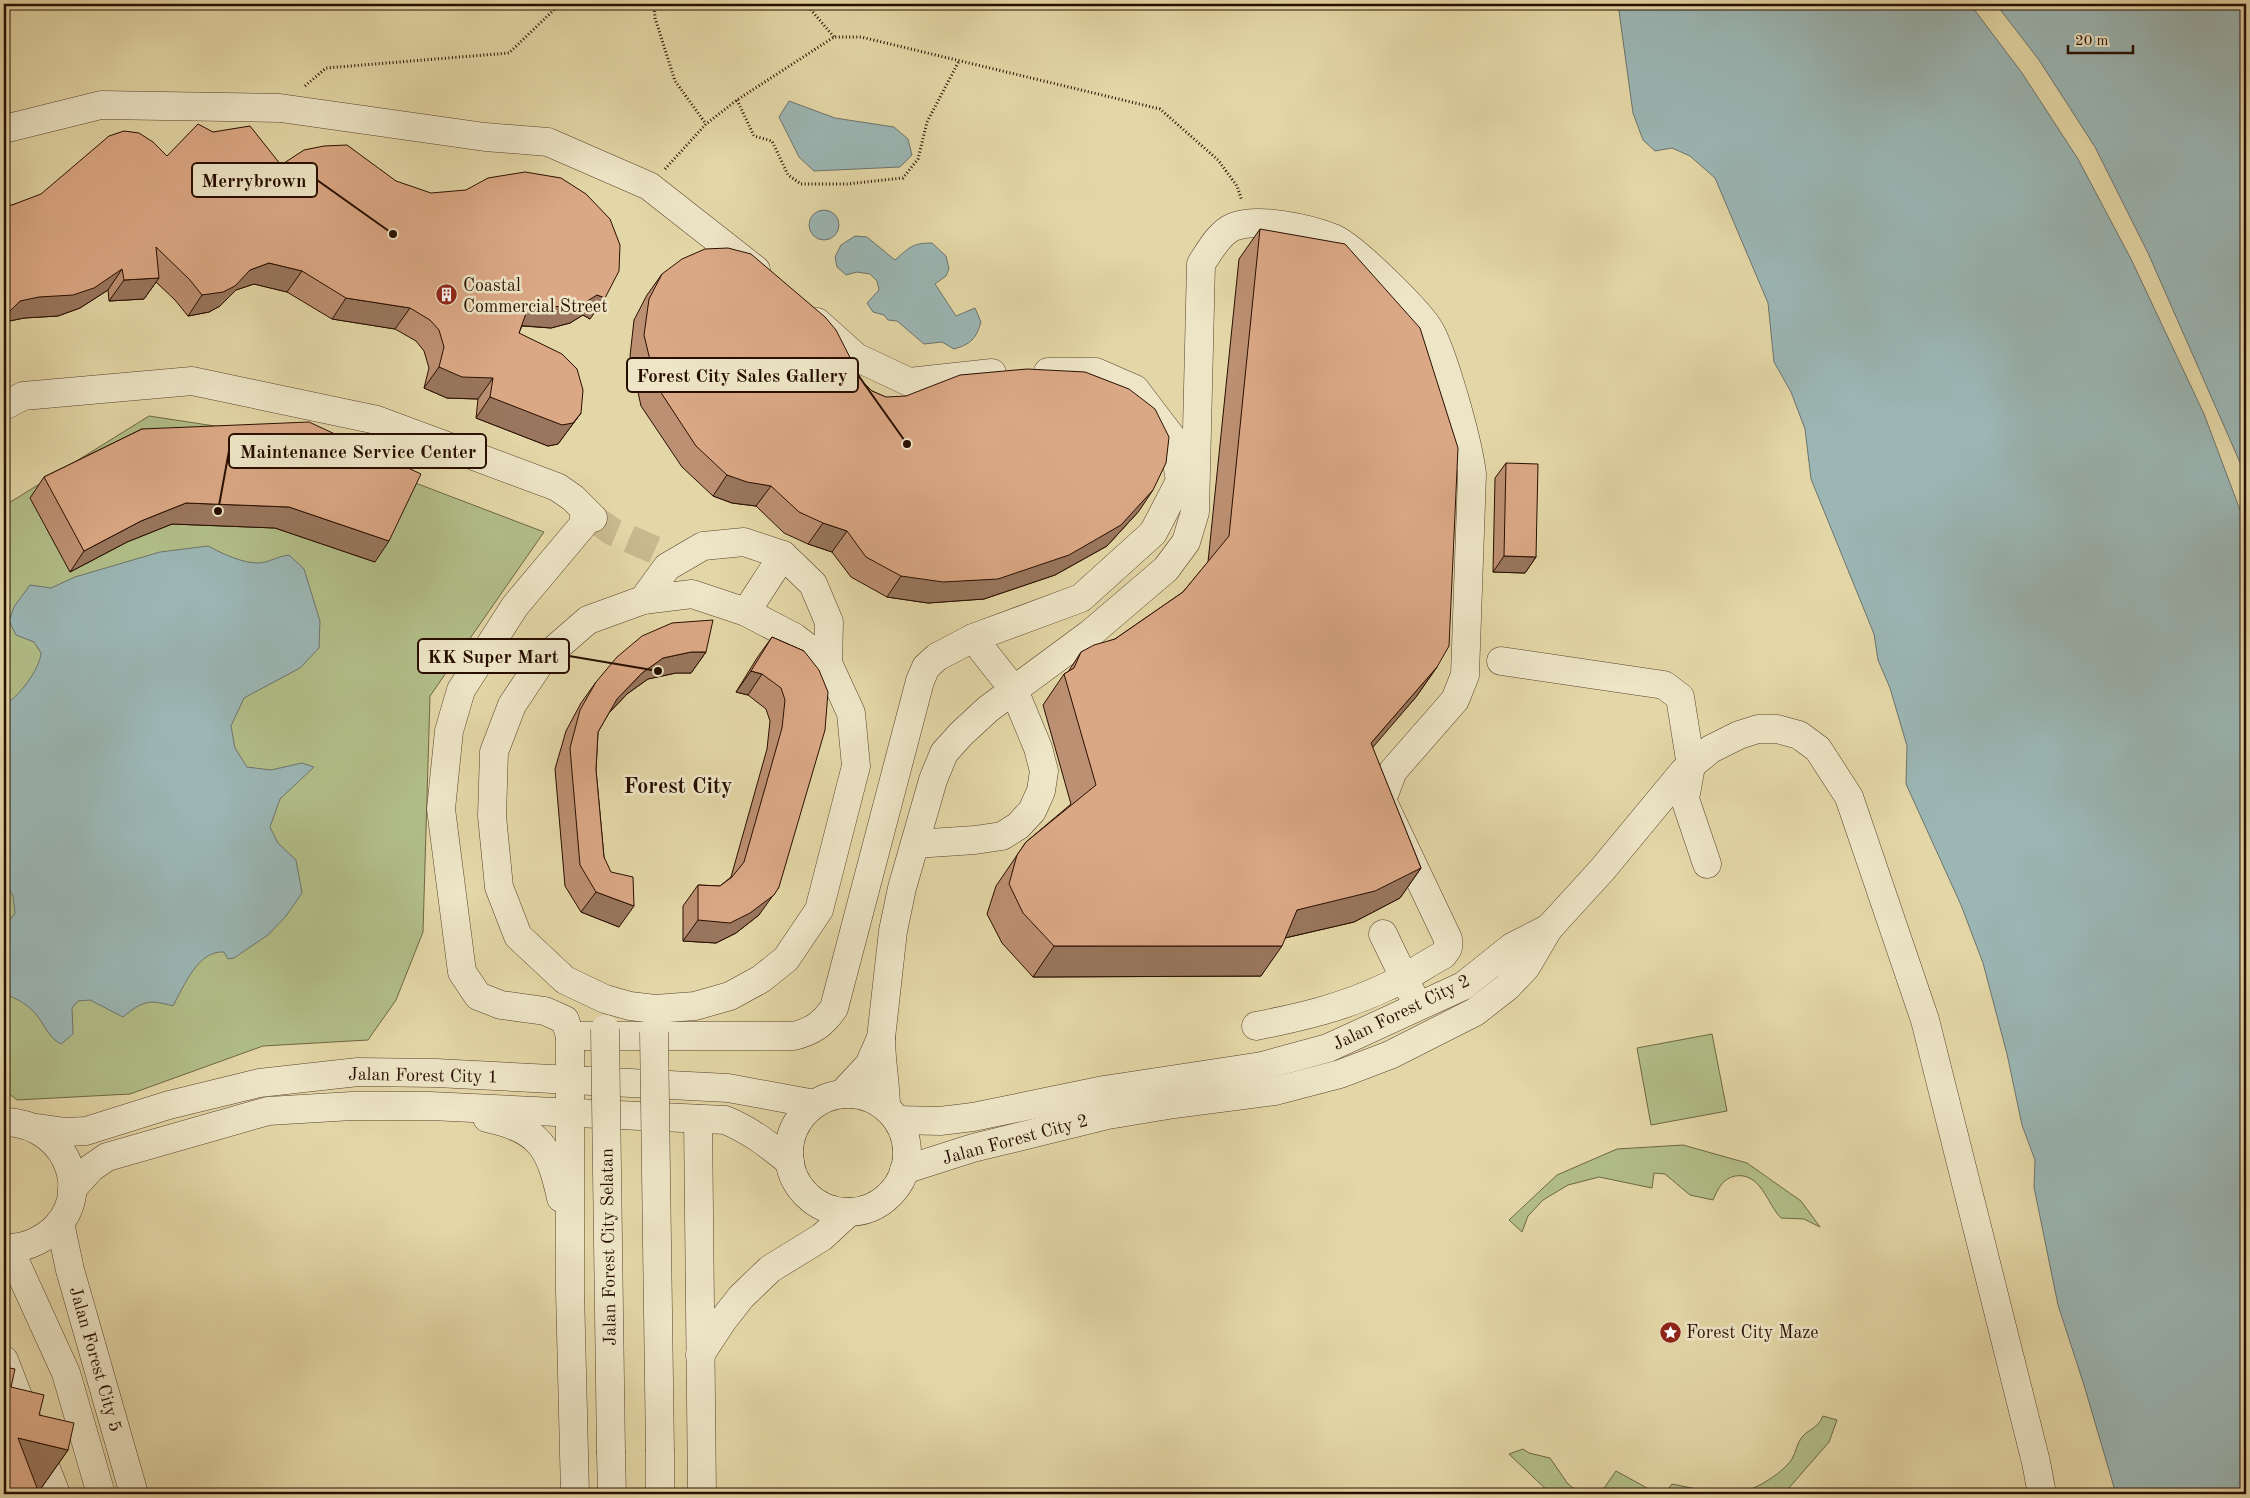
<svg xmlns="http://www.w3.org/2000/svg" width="2250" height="1498" font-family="'Old Standard TT',serif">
	<rect width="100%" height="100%" fill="#e4d7a7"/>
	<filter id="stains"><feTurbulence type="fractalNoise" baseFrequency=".004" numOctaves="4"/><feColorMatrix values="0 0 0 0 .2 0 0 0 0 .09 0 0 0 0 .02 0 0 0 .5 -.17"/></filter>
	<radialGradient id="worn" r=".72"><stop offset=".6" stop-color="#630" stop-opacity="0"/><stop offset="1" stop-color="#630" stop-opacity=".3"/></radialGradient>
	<g fill="#b2be88" stroke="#6d6644">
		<polygon points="149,416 267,434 384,471 544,532 430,696 423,932 396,1000 368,1040 263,1046 130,1094 17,1100 4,1090 4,506"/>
		<polygon points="1712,1034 1727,1111 1651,1125 1637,1048"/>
		<path d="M1683,1145L1747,1163L1801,1201L1820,1227L1804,1219L1781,1218C1767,1204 1761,1172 1735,1176C1722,1179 1718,1189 1713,1200L1690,1195L1665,1174L1654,1173L1652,1188L1599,1177L1568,1185L1543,1200L1528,1216L1522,1232L1509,1220L1557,1175L1617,1149Z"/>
		<path d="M1823,1416L1837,1420L1829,1442L1788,1489L1778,1494H1733C1752,1492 1781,1475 1792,1459C1796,1452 1797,1443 1802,1437C1810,1428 1817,1429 1823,1416Z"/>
		<polygon points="1523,1449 1529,1453 1550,1458 1568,1484 1581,1494 1551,1494 1509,1454"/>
		<polygon points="1616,1471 1658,1494 1600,1494"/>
		<polygon points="1672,1484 1721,1494 1664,1494"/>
	</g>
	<g fill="#9bb6b4" stroke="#6d736c">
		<polygon points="1618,4 1970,4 2022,73 2078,159 2131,259 2204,414 2246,526 2246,1494 2116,1494 2084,1385 2058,1305 2034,1187 2035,1160 2022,1125 2007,1054 1983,963 1961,905 1906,784 1907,746 1890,688 1878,660 1874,634 1811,479 1805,429 1791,392 1774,362 1768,303 1715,178 1690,156 1672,148 1655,151 1643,140 1633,113"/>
		<polygon points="1996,4 2246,4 2246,476 2148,253 2095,147 2039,60"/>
		<polygon points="789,101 835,118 894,127 908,139 912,155 900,167 814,171 799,157 779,117"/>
		<circle cx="824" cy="225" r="15"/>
		<path d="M855,236L867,237L895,260C910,247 912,243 932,243L946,256L949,269L946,276L935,284L956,316L975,308L981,322C976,339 971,344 954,349L942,342L924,344L897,321L888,320L884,315L873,312L867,303L879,290L877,281L870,274L857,272L846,275L837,267L835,257L841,245Z"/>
		<path d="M208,546C223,554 242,563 258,563C268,563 278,556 289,555L304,569L320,621L319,648L300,668L244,698L231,726L235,748L247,767L271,770L302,763L314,767L280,799L270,827L278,843L296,860L302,893L286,916L268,935L234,958L228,959L224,952C198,950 184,986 173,1006C148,999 143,1001 123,1017L90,1000L78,1001L72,1008L73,1034L61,1044C47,1037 44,1022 34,1012C22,1000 17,1000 4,993V928L15,913L13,896L4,880V705C18,698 40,669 41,653L34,642L16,635L9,621L14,607L30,585L51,588L75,577L160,552Z"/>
	</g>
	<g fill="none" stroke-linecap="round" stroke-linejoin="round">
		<polyline stroke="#c8b98e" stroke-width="28" stroke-dasharray="28 14" stroke-linecap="butt" points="593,518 613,532 662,553"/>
		<defs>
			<g id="minor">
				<polyline points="4,129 101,105 280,108 485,137 548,142 649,186 756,270"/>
				<polyline points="817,322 856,357 909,382 992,373"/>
				<polyline points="4,406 23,396 192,381 377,420 557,487 573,498 593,518"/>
				<polygon points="692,594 746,612 794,637 828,663 851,713 856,766 819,910 786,959 761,979 730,996 695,1006 655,1009 630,1006 605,999 565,980 518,936 499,887 492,816 494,752 512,705 542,660 588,620 643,600"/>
				<polyline points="643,600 667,567 703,546 744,542 783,555 813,584 829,622 828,663"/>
				<polyline points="746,612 783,555"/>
				<polyline points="1501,661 1664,685 1680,697 1691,766 1685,799 1707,864"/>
				<polyline points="915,844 975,840 1002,836 1018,826 1032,811 1041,791 1044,771 1038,748 1014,690 973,638"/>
				<polyline points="1383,934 1411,992"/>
				<path d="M570,1036H794C813,1031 823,1024 834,1008L920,681L926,667L937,657L973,638L1081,598L1153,533L1180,481L1173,439L1135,389L1096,372H1048"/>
				<path d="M881,1038L893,931L902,888L933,780L944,753L961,734L988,709L1091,633L1166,569L1186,542L1195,512L1201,264C1209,252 1219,233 1233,227C1259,217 1308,228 1333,238C1353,246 1421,313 1431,332C1442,354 1448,377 1455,400C1462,425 1469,448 1472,474L1465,675L1455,700L1393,771L1382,800L1448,939V948L1443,955C1424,965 1405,979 1386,987C1344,1007 1302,1017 1256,1026"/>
				<path d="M842,1094L869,1065L881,1038C881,1062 886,1084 886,1108"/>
				<circle cx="848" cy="1153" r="59"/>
				<path d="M487,1118C540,1129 550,1148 561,1198"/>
				<polyline points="698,1119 702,1494"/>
				<polyline points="897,1120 940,1121 973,1117 1104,1090 1262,1066 1328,1048 1463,986 1512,947 1549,928"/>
				<path d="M4,1122C73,1123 100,1209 37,1241C27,1246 15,1249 4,1247"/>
				<polyline points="37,1128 66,1132 86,1131 169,1105 259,1083 358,1072 436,1073 728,1088 815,1104"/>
				<polyline points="904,1170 973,1148 1108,1115 1174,1104 1275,1091 1340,1074 1390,1055 1475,1012 1507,987 1526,967 1549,928 1602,870 1684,771 1711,749 1739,735 1758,729 1777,729 1799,735 1818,749 1849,797 1925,1020 2036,1462 2042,1494"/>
				<path d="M72,1189L91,1168L107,1157L268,1111L352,1106H430L725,1120C750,1130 769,1145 790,1162"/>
				<polyline points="60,1223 70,1270 134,1494"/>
				<polyline points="9,1248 66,1373 101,1494"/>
				<polyline points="700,1355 723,1320 741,1297 770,1269 822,1237 849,1212"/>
				<polyline points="4,1360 56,1494"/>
				<polyline points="660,1452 660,1494"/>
				<polyline points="611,1453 612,1494"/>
				<polyline points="575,1494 570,1291 570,1036 565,1020 545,1011 501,1005 478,996 462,972 441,809 449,731 461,690 515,606 583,525 585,511"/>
			</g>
		</defs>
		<use href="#minor" stroke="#57402a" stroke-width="29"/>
		<g stroke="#280e00" stroke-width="3" stroke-dasharray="1 2.5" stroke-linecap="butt">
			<polyline points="654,4 655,18 675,81 706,124"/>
			<polyline points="806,4 834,37"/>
			<polyline points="305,86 326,68 509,53 560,4"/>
			<polyline points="737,100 754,136 772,141 788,175 801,184 847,184 903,178 918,159 927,122 959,61"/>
			<polyline points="665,169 706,124 737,100 834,37 861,37 1160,109 1218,160 1237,186 1242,201"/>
		</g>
		<use href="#minor" stroke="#ede5c6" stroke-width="28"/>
		<defs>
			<g id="minor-bridge">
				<polyline points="605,1029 611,1453"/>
				<polyline points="654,1032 660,1452"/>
			</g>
		</defs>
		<use href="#minor-bridge" stroke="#57402a" stroke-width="29" stroke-linecap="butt"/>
		<use href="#minor-bridge" stroke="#ede5c6" stroke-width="28"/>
	</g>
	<g fill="#bc9072" stroke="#280e00">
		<polygon points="213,132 281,165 396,181 590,319 583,315 570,323 551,328 522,326 519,333 581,413 558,444 548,446 476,418 478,399 447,398 424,388 429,368 424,351 416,341 395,329 332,319 287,292 254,284 236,290 220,306 209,312 188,316 175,300 156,282 144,299 109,301 108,290 80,308 58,316 24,318 5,322 4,324 12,205 167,156"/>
		<polygon points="1260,229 1437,667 1416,697 1372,747 1421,868 1400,898 1354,922 1285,938 1261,976 1033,977 1002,943 987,914 996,886 1026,842 1071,804 1043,705 1064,674 1068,672 1081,652 1115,639 1183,592 1208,562 1239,259"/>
		<polygon points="662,274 862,381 872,391 1139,511 1107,546 1055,575 984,599 928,603 887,597 851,577 832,552 808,544 784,533 756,506 732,503 713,496 682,467 641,406 630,356 634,320 647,295"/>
		<polygon points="142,429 375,562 275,528 172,524 127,542 70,572 30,498 44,477"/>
		<polygon points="1506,463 1536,557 1525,573 1493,572 1495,478"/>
		<polygon points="772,637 804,651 759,915 736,933 716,943 683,941 683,906 698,885 720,886 731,877 767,749 770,721 766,709 748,695 736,692 757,658"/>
		<polygon points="706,652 691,673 676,673 648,679 627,694 609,713 598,732 596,770 604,857 619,927 581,912 565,886 555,769 566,731 581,703 596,682"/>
		<polygon points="4,1367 11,1387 39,1415 68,1450 37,1494 4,1494"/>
	</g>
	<g fill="#99765d" stroke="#280e00">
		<polygon points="269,263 302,271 287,292 254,284 236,290 220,306 209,312 188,316 202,295 250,270"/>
		<polygon points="122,269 108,290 80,308 58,316 24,318 5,322 4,324 4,317 20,301"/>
		<polygon points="159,278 144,299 109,301 124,280"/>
		<polygon points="597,295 605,298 590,319 583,315 570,323 551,328 514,325 529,305"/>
		<polygon points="346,298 410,308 395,329 332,319"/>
		<polygon points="439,367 493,378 478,399 447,398 424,388"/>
		<polygon points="490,397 581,413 558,444 548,446 476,418"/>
		<polygon points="727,475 771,486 756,506 732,503 713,496"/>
		<polygon points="1153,490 1139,511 1107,546 1055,575 984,599 928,603 887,597 901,576"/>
		<polygon points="186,503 289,507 389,541 375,562 275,528 172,524 127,542 70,572 84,551 141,521"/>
		<polygon points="823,523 847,531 832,552 808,544"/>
		<polygon points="1504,556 1536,557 1525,573 1493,572"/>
		<polygon points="691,652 706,652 691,673 676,673 648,679 627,694 602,720 617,699 642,673 663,658"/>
		<polygon points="1437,667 1416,697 1350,774 1371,743"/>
		<polygon points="751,671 762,674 748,695 736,692"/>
		<polygon points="1421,868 1400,898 1354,922 1276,940 1297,910"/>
		<polygon points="779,887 759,915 736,933 716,943 683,941 698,920"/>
		<polygon points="596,892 634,906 619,927 581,912"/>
		<polygon points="1054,946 1282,946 1261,976 1033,977"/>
		<polygon points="18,1438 68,1450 37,1494 9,1494"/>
	</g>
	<g fill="#dba885" stroke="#280e00">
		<polygon points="198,124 213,132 250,126 281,165 304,150 324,146 347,145 396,181 431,193 466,190 488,178 525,172 561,178 586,194 610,219 620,245 619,271 605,298 597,295 584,303 566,307 529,305 519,333 562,354 577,369 583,390 581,413 573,423 562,425 490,397 493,378 462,377 439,367 444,347 439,330 430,320 410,308 346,298 302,271 269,263 250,270 235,286 223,292 202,295 190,280 156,247 159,278 124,280 122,269 94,288 73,295 39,297 20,301 4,317 4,326 4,205 12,205 41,194 109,136 124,131 139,133 153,142 167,156"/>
		<polygon points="1260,229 1345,244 1420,328 1458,448 1449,646 1437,667 1371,743 1421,868 1375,891 1297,910 1282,946 1054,946 1023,913 1009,884 1017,855 1026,842 1096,785 1064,674 1074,668 1081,652 1094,645 1115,639 1183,592 1229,536"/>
		<polygon points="728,248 751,254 825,317 836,330 862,381 872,391 886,397 906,396 960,375 1027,369 1085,372 1129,389 1155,409 1169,437 1166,463 1153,490 1121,525 1069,555 998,579 943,582 901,576 866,557 847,531 823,523 799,512 771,486 747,482 727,475 696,446 656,385 644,335 649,299 662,274 682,259 705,249"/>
		<polygon points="309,422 421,474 389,541 289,507 186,503 141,521 84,551 44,477 142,429"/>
		<polygon points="1506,463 1538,464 1536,557 1504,556"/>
		<polygon points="713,620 706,652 691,652 663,658 642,673 617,699 598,732 596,770 604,857 611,872 633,877 634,906 596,892 580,865 570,748 580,710 596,682 617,657 642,636 672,623"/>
		<polygon points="772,637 804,651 819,670 828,692 825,730 779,887 774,895 750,913 730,923 698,920 698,885 720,886 732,877 744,862 782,728 785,700 781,688 762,674 751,671"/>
		<polygon points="4,1367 15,1369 11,1387 44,1395 39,1415 74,1423 68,1450 18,1438 37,1488 22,1494 9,1494 4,1482"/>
	</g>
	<defs>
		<symbol id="building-disc" viewBox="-11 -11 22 22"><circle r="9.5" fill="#8f2418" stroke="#ede5c6"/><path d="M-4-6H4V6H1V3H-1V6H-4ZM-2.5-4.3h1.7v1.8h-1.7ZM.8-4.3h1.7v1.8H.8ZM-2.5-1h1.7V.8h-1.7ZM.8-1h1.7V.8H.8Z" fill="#fff"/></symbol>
		<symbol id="sight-disc" viewBox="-11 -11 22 22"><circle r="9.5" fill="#8f2418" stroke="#ede5c6"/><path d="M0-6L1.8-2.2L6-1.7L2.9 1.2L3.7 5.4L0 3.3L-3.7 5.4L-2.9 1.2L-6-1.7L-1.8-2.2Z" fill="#fff"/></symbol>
	</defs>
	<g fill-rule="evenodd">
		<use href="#building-disc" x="434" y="282" width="25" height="25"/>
		<use href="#sight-disc" x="1658" y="1320" width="25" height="25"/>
	</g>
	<g text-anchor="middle" stroke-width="5" stroke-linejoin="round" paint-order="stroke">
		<g font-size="18" fill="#280e00" stroke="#ede5c6" text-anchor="start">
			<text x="463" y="291">Coastal<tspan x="463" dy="21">Commercial Street</tspan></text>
			<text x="1686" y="1338">Forest City Maze</text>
		</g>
		<g font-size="18" fill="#280e00" stroke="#ede5c6">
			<text transform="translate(1401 1012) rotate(-26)" y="6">Jalan Forest City 2</text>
			<text transform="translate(423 1075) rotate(1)" y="6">Jalan Forest City 1</text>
			<text transform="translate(1015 1139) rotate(-15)" y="6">Jalan Forest City 2</text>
			<text transform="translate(608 1247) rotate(-91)" y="6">Jalan Forest City Selatan</text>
			<text transform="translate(96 1359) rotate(74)" y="6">Jalan Forest City 5</text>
		</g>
		<g font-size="22" font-weight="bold" fill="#280e00" stroke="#ede5c6">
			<text x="678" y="793">Forest City</text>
		</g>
	</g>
	<path fill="none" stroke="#280e00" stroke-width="2" d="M393 234L317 180M907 444L858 375M218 511L229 451M658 671L569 656"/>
	<g fill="#280e00" stroke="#ede5c6" stroke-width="2">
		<circle cx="393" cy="234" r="5"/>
		<circle cx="907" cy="444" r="5"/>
		<circle cx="218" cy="511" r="5"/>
		<circle cx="658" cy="671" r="5"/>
	</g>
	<g fill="#ede5c6" stroke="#280e00" stroke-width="2">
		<rect x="192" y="163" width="125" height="34" rx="5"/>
		<rect x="627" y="358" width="231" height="34" rx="5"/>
		<rect x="229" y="434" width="257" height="34" rx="5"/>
		<rect x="418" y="639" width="151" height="34" rx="5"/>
	</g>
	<g font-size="19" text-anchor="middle" font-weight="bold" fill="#280e00">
		<text x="254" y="187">Merrybrown</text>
		<text x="742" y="382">Forest City Sales Gallery</text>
		<text x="358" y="458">Maintenance Service Center</text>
		<text x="493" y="663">KK Super Mart</text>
	</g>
	<rect width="2250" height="1498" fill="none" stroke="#e4d7a7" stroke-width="20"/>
	<rect x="5" y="5" width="2240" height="1488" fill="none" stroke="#280e00" stroke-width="2.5"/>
	<rect x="10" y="10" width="2230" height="1478" fill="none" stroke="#280e00"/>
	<path d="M2068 45v8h65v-8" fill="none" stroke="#280e00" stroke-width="2.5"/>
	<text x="2075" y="45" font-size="15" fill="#280e00" stroke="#ede5c6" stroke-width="4" paint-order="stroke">20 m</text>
	<rect width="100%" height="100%" filter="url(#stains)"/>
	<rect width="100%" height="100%" fill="url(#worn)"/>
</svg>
